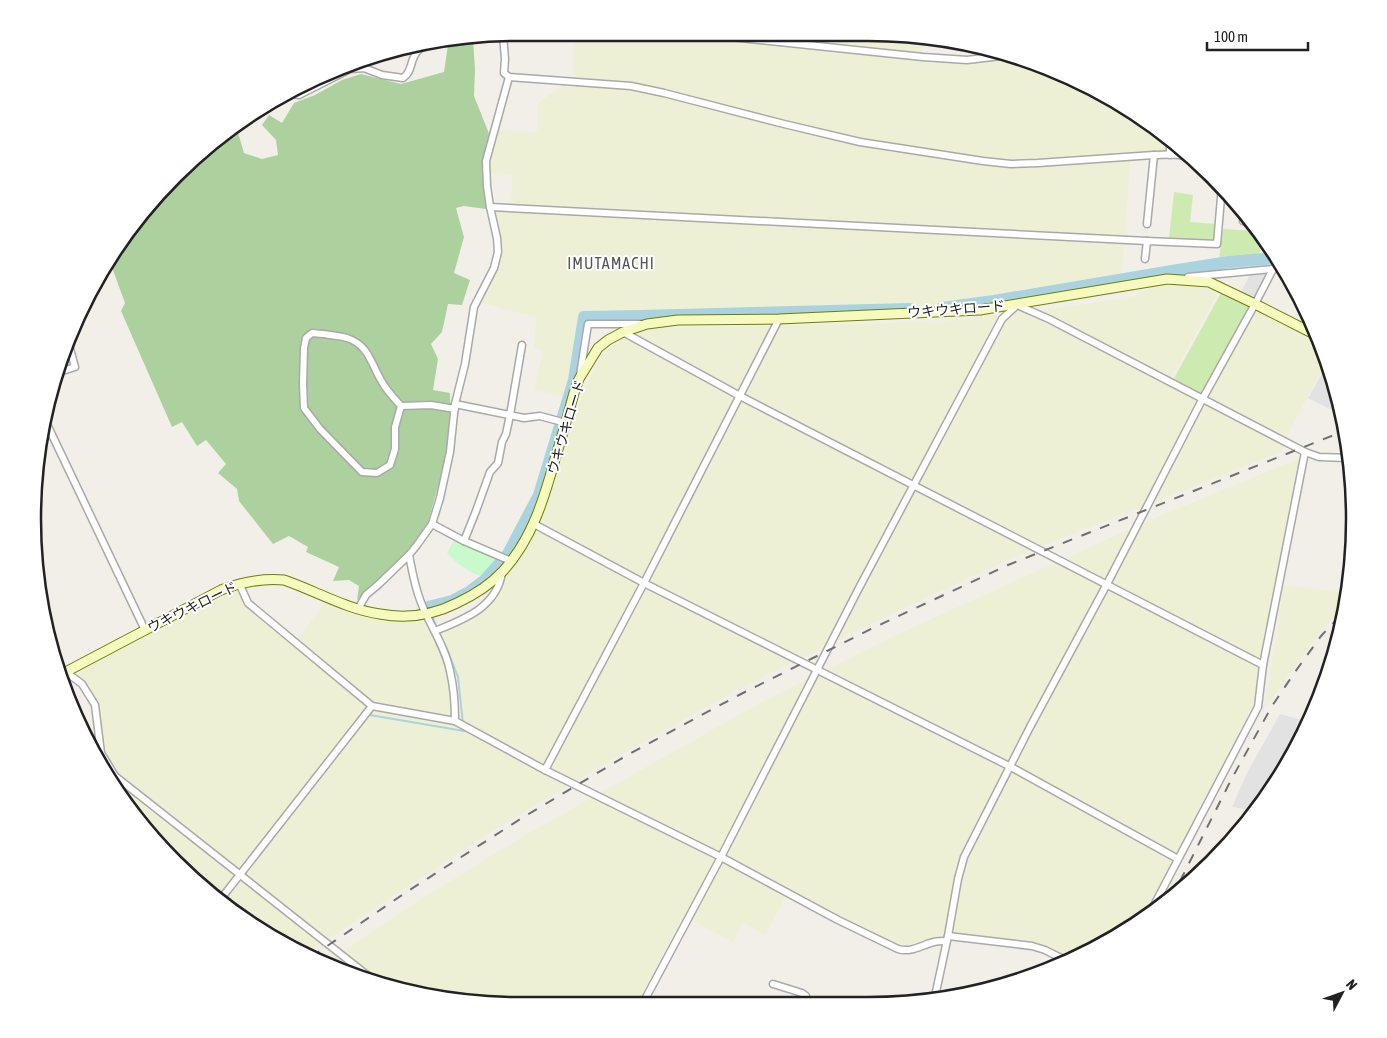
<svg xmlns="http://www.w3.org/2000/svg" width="1387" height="1038" font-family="'Asap Condensed','Noto Sans JP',sans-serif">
	<rect width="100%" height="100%" fill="#f2efe9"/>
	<g fill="#eef0d5">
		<polygon points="573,33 900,34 922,37 922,60 1015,57 1083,83 1139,115 1168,139 1168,152 1131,152 1122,275 952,305 579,313 571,372 563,396 534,390 543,350 534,347 536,317 479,302 501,253 501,233 493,209 511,210 512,175 489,173 490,152 496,130 537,133 538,103 573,78"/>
		<polygon points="1177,283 1219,291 1168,384 1286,445 1281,452 1007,560 854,632 741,688 627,751 499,827 367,913 306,954 276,940 198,885 133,815 116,783 120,777 116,774 102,753 97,706 84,684 73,672 238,588 249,609 293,644 327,601 362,615 397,620 425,618 434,635 468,621 497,597 507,572 524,549 540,521 585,388 602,355 622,339 654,328 936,322 1094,303 1135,296 1151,287"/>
		<polygon points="1258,308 1318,341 1326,362 1286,438 1207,397"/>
		<polygon points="1301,458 1259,668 1253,705 1145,916 1073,957 1024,939 954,936 943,936 907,949 900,947 789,890 765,936 743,922 733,942 683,916 637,1003 487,1004 363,980 325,963 410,906 520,838 756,705 898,634 1152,519"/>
		<polygon points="1284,585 1348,593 1345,606 1324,627 1266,707 1264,706 1274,652"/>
	</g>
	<g fill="#cdebb0">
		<polygon points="1174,192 1193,195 1190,222 1216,224 1215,242 1169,238"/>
		<polygon points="1223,229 1259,231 1262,235 1259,256 1219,259"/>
		<polygon points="1221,293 1237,298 1252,305 1202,395 1173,380"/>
	</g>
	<polygon fill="#add19e" points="473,39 475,69 474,96 490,136 482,171 486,209 464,206 456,208 464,237 454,273 470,280 462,305 448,304 442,332 431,344 438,359 433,390 450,393 451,420 447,455 428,522 408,552 386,574 357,600 359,586 349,580 333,581 339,567 306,552 308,547 289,536 273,544 239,501 237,489 218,473 226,464 206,440 197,446 182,422 172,427 121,311 125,303 110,262 153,198 237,129 244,153 262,159 278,155 276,140 262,125 269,115 282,123 294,103 315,95 342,80 361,74 401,84 444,72 448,45"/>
	<path fill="#c8facc" d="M454,540L505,562C500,566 495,574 489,576C477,580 455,562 447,553Z"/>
	<g fill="#e2e2e2">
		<polygon points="1264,273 1266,274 1253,299 1241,293 1250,274"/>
		<polygon points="1327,365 1338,393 1340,403 1335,412 1308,398"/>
		<polygon points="1280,714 1308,722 1289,762 1255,811 1232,807 1248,771"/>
	</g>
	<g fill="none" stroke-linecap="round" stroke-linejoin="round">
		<g stroke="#aad3df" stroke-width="2">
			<polyline points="432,616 437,628"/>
			<polyline points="439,632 449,654 458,677 463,724"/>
			<polyline points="370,715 464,731 464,728"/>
		</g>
		<g stroke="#aad3df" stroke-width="12">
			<polyline points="1174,144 1174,150 1182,150"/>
			<polyline points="942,308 994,301 1172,271 1229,262 1276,258"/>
			<polyline points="428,607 452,601 469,592 485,580 508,554 539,495 574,380 584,317 640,316 910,309"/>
		</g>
		<defs>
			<g id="street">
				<polyline points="692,33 923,57 967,60 1009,55"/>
				<path d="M503,35L505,59L504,73L509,77L631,86L664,93L784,124L860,142L983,161L1011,164L1038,163L1154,155C1164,155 1177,153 1187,157C1196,162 1204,172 1212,179H1216"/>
				<path d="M291,91L293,94L299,95L350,69L364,68L382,75L403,78C416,70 406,51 430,44"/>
				<polyline points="1170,155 1170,141"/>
				<polyline points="490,207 1147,241"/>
				<polyline points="1243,221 1244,211"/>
				<polyline points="1147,224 1154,155"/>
				<polyline points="1145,259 1147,241 1217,244 1222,186"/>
				<polyline points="1188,277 1282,268"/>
				<polyline points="623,332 740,396 1263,665"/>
				<polyline points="59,372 75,367 69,345"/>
				<polyline points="580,375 588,324 641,324"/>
				<polyline points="455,404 524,418 540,416 566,423"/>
				<path d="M401,406C394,398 387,391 382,382C371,364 369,345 347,338C336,335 323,334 312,333L306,338L304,348L303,384L304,408L320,429L362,472L377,473L390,465L395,449V427L401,406L431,405L455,409"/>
				<polyline points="44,418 145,630"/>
				<polyline points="41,433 49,430"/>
				<polyline points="432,524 464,541 511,561"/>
				<polyline points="534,524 644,583 1011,767 1178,859"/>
				<polyline points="464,541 476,511 490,472 498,463 502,442 506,434 510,415 522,345"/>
				<path d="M409,555C413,576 417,596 426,614C435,633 446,651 450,671C454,688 455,704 455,721"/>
				<path d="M239,583L248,603L372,706L455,721L545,770L721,857L838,920L898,949C912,953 921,945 934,942C938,941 942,941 946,941"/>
				<polyline points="358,609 366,595 379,584 409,555 417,545 432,524 440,498 450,452 455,404 465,364 474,307 494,268 498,252 497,238 490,207 487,186 486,161 509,77"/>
				<path d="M435,631C464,619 496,608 502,573"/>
				<polyline points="66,672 82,684 95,705 101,753 115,776 376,982"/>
				<polyline points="545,770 644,583 779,319"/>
				<polyline points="220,900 372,706"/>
				<polyline points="1150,913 1258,707 1263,665 1305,452"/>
				<polyline points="948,936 1032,946 1045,950 1067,961"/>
				<polyline points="773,984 802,993 806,996 807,1002"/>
				<polyline points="934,1001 948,936 958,879 964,857 1030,727 1107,584 1203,398 1255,304 1273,269"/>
				<polyline points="643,1003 721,857 859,588 1002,319 1017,305 1049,319 1305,452 1319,457 1349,458"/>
			</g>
			<path id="secondary" d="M58,676L221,590C242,582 262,578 284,580C316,591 346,609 380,614C406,619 433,615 457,603C474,595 490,585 503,571C532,539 544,499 555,459C562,437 568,415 574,393L579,379L598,348L608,340L623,332L647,324L678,320L779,319L980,310L1167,279L1209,282L1255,304L1316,335"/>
		</defs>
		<use href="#street" stroke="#a9a9a9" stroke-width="9"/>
		<use href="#secondary" stroke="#707d05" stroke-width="11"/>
		<use href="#street" stroke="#fff" stroke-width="6"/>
		<use href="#secondary" stroke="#f7fabf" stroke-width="9"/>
		<g stroke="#707070" stroke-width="2" stroke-dasharray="10 10" stroke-linecap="butt">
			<polyline points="1171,899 1231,780 1272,706 1295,672 1321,636 1343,613"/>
			<polyline points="311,957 405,893 522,818 629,754 739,695 873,628 1008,565 1344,431"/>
		</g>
	</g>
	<g text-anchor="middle" stroke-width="4" stroke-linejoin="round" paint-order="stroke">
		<g font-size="14" fill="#222" stroke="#fff">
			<text transform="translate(956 309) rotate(-4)" y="5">ウキウキロード</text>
			<text transform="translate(566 427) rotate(-73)" y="5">ウキウキロード</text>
			<text transform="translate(192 607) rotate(-26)" y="5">ウキウキロード</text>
		</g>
		<g font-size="16" letter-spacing="1" fill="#555" stroke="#fff">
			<text x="611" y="269">IMUTAMACHI</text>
		</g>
	</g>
	<path d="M0 0H1387V1038H0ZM519 41H868A478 478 0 0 1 1346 519V519A478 478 0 0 1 868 997H519A478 478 0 0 1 41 519V519A478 478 0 0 1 519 41Z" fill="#fff" fill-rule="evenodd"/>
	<path fill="none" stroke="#222" stroke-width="2.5" d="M519 41H868A478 478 0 0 1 1346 519V519A478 478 0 0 1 868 997H519A478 478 0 0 1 41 519V519A478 478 0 0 1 519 41Z"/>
	<g transform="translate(1342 993) rotate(49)" stroke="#ffffff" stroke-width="4" paint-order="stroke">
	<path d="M0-4L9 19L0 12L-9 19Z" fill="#222222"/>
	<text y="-8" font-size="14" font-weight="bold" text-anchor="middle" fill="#222222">N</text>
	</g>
	<path d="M1207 42v8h101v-8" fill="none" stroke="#222222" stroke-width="2.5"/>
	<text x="1214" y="42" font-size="15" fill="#222222" stroke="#ffffff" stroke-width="4" paint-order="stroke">100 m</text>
</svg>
